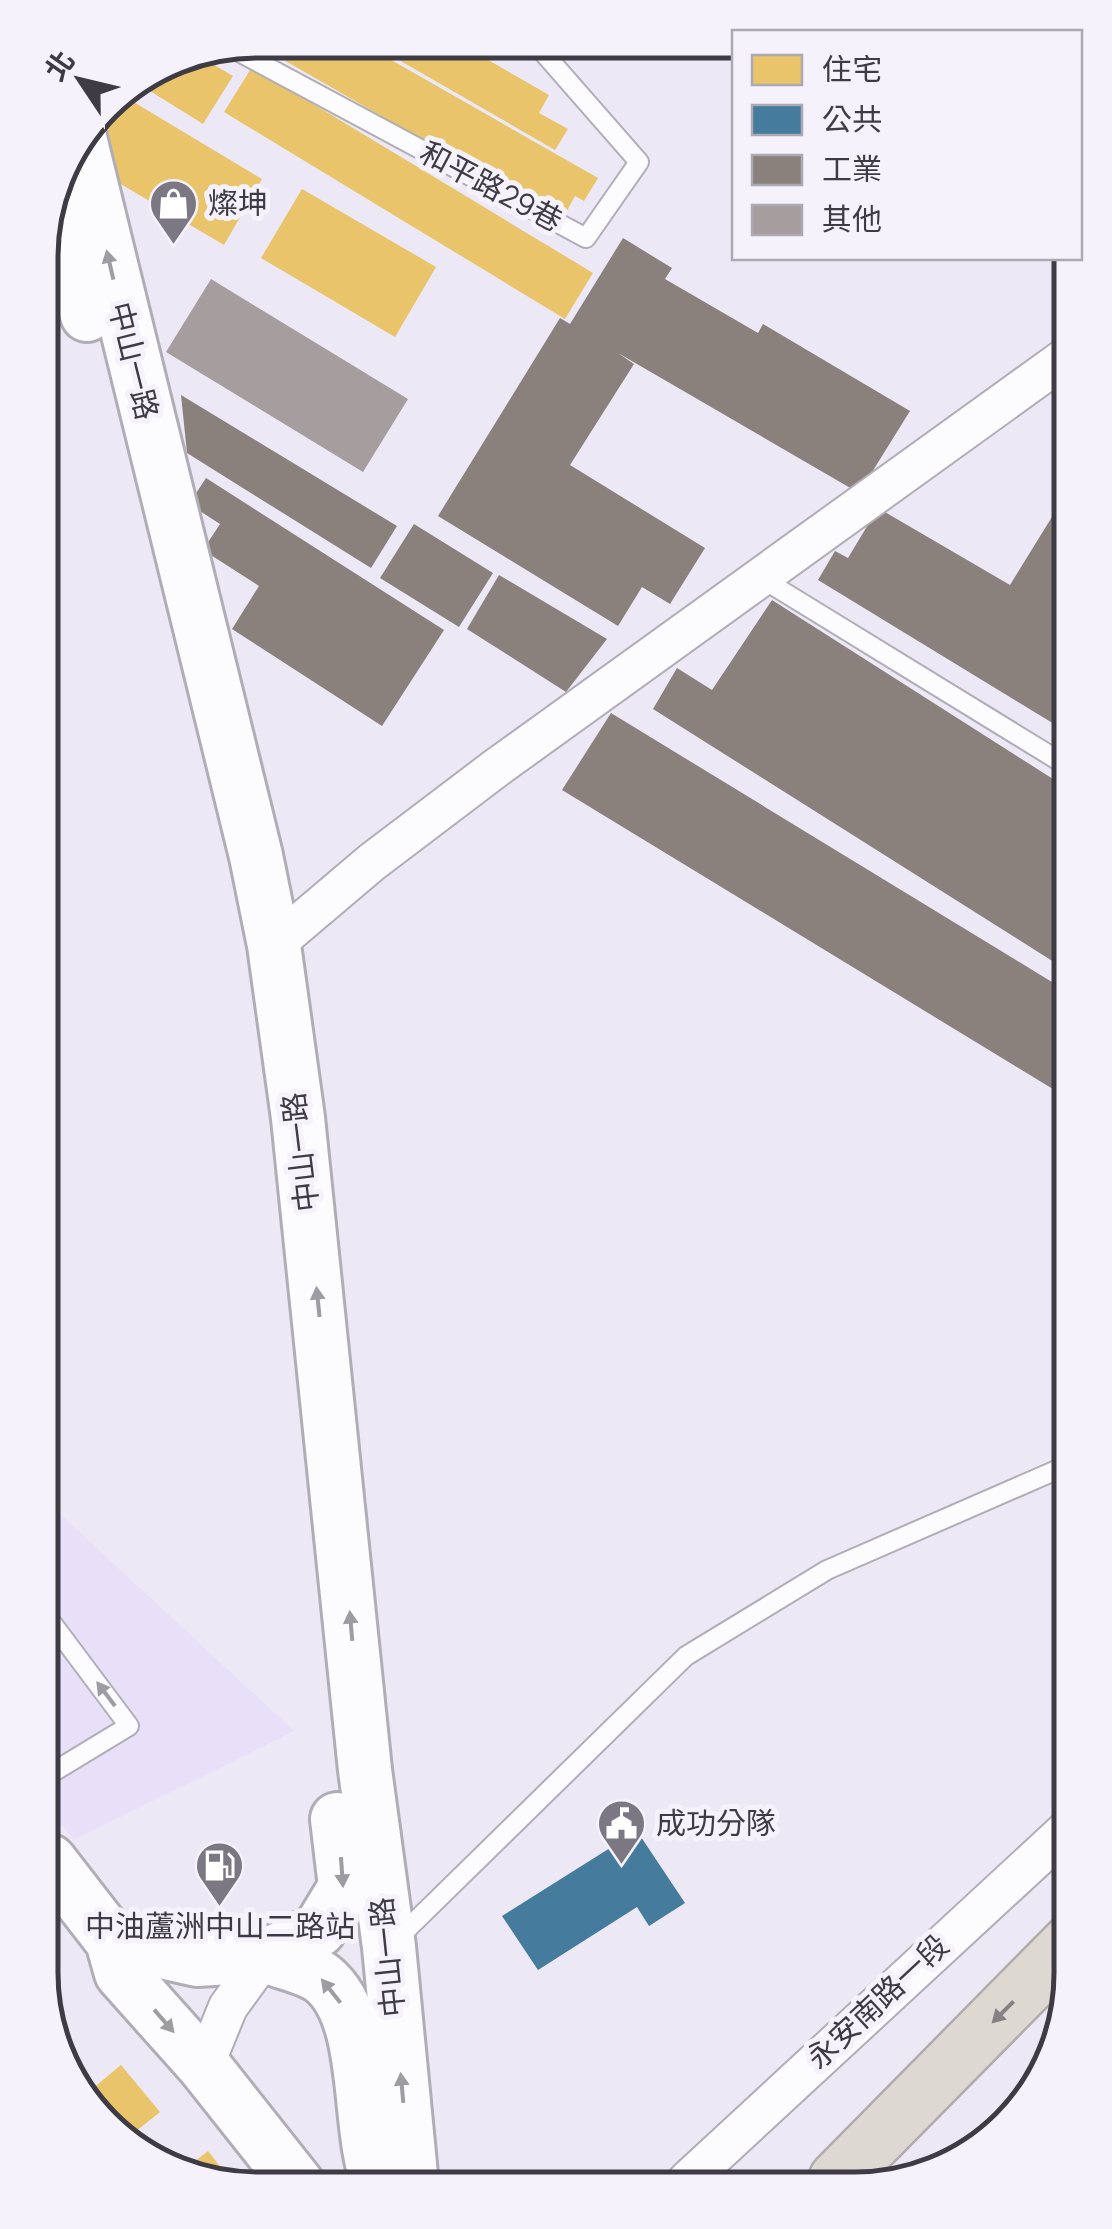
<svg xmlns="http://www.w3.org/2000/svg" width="1112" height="2229" font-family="Manrope,'Noto Sans TC',sans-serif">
	<rect width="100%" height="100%" fill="#ece8f5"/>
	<polygon fill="#e7e0f8" points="48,1503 294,1731 74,1840 50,1810"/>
	<g fill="#e9c46a">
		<polygon points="258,40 358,41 598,178 584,201 575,196 562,220 256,44"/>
		<polygon points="366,41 474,41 469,49 549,95 539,113 568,129 555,150"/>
		<polygon points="194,53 233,76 203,124 134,81 174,56"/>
		<polygon points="252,67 593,273 565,319 224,112"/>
		<polygon points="117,92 262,179 224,245 97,170 89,126"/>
		<polygon points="302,189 436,267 395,337 261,258"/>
		<polygon points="121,2065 160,2112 125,2140 114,2136 86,2094"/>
		<polygon points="208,2151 236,2187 228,2187 186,2168"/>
	</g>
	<polygon fill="#457b9d" points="637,1831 685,1903 649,1926 637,1907 538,1970 502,1916"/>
	<g fill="#8a817c">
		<polygon points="623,238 672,268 665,279 758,333 763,324 910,411 859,493 618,353 634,364 570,465 705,548 670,604 642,587 618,626 438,516 560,318 570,324"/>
		<polygon points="181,395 397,526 371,568 187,453"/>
		<polygon points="206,478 444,630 382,726 232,629 259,586 203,550 220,524 189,504"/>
		<polygon points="1063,499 1064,730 818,580 835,551 848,558 878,508 1010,585"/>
		<polygon points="414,524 493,573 459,627 380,578"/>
		<polygon points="499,575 607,639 566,692 467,629"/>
		<polygon points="772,600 1064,786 1065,969 653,709 677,668 712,690"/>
		<polygon points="611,713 1065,990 1066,1097 562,790"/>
	</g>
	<polygon fill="#a69d9e" points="211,279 408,399 363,472 166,352"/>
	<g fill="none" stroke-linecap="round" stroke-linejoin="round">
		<defs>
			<g id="lane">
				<polyline points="228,46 586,238 639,162 534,42"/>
				<polyline points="761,578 1064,764"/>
				<polyline points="49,1619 129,1726 50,1774"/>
				<polyline points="396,1940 686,1656 827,1570 1068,1465"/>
			</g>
			<g id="street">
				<polyline points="274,945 372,862 496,768 1062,360"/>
				<polyline points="204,2066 228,2007 265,1956"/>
				<polyline points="687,2181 1071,1826"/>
			</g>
			<g id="secondary">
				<polyline points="80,138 256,856 274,945 298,1118 365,1770 389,1947 412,2185"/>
				<polyline points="53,194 87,315"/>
				<polyline points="50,1861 112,1941 121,1973 204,2066 299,2186"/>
				<polyline points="112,1941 197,1960 265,1956 319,1930 345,1887 337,1819"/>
				<path d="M265,1956C282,1963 309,1968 323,1979C373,2020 355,2131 379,2185"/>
			</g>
			<polyline id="highway" points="837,2179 1071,1942"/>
		</defs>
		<use href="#lane" stroke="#b0adb7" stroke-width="22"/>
		<use href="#street" stroke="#b0adb7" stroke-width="42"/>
		<use href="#secondary" stroke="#b0adb7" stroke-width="58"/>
		<use href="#highway" stroke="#b1aca9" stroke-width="60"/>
		<use href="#lane" stroke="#fcfcfe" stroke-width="18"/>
		<use href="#street" stroke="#fcfcfe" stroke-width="38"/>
		<use href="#secondary" stroke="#fcfcfe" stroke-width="52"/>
		<use href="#highway" stroke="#ddd9d2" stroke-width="55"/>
	</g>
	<defs><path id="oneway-solid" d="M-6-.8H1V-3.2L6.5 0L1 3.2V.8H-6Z" transform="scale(2.5)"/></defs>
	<g fill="#9d9ca2">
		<use href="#oneway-solid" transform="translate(110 265) rotate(-103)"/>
		<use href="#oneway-solid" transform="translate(318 1302) rotate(-96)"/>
		<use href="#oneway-solid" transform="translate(351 1626) rotate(-95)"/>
		<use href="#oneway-solid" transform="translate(106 1694) rotate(-127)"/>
		<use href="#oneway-solid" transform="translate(342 1872) rotate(86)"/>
		<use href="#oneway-solid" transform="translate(331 1991) rotate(-129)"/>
		<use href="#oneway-solid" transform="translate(164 2021) rotate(49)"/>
		<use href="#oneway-solid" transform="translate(402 2088) rotate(-95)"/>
	</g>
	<use fill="#868284" href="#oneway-solid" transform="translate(1003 2012) rotate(135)"/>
	<defs>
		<symbol id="shop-pin" viewBox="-11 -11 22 30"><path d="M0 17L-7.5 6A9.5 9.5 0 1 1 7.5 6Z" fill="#7b7883" stroke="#f5f2fc"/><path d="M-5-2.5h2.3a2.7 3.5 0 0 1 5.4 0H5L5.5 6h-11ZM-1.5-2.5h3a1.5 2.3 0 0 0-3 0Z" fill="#fff"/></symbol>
		<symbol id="civic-pin" viewBox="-11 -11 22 30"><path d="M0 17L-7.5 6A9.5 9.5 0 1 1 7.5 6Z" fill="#7b7883" stroke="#f5f2fc"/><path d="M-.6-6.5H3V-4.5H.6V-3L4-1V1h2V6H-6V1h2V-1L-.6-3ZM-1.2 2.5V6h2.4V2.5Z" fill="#fff"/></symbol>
		<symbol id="fuel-pin" viewBox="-11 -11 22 30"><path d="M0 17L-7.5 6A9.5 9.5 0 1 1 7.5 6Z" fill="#7b7883" stroke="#f5f2fc"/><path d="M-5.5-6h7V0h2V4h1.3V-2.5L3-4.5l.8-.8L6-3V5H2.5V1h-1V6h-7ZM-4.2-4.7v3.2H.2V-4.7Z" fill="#fff"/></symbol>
	</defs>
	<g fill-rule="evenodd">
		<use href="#shop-pin" x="146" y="176" width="55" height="75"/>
		<use href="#civic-pin" x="594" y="1796" width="55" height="75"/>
		<use href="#fuel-pin" x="192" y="1838" width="55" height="75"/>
	</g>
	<g text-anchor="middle" stroke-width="10" stroke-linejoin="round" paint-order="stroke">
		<g font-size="30" fill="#3e3b45" stroke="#f5f2fc">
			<text transform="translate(491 187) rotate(28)" y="10">和平路29巷</text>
			<text transform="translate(133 361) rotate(76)" y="10">中山一路</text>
			<text transform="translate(301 1152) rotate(-97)" y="10">中山一路</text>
			<text transform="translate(388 1957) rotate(-96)" y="10">中山一路</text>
			<text transform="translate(878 2002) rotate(-43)" y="10">永安南路一段</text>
		</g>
		<g font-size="30" fill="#3e3b45" stroke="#f5f2fc" text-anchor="start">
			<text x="208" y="214">燦坤</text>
			<text x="656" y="1834">成功分隊</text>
			<text x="220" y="1937" text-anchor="middle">中油蘆洲中山二路站</text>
		</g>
	</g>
	<path d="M0 0H1112V2229H0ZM257 58H855A199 199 0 0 1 1054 257V1973A199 199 0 0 1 855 2172H257A199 199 0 0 1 58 1973V257A199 199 0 0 1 257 58Z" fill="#f5f2fc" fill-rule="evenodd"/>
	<path fill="none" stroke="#3e3b45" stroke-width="5" d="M257 58H855A199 199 0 0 1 1054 257V1973A199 199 0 0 1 855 2172H257A199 199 0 0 1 58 1973V257A199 199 0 0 1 257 58Z"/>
	<rect x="732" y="30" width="350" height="230" fill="#f5f2fc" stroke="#aca9b3" stroke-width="2.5"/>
	<rect x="752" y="55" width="50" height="30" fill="#e9c46a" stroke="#aca9b3" stroke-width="2.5"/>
	<text x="822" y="80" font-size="30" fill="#3e3b45">住宅</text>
	<rect x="752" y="105" width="50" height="30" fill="#457b9d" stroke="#aca9b3" stroke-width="2.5"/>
	<text x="822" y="130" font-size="30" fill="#3e3b45">公共</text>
	<rect x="752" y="155" width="50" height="30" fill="#8a817c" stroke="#aca9b3" stroke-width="2.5"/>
	<text x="822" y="180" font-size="30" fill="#3e3b45">工業</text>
	<rect x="752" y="205" width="50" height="30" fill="#a69d9e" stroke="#aca9b3" stroke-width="2.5"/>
	<text x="822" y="230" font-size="30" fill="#3e3b45">其他</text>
	<g transform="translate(80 80) rotate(305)" stroke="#f5f2fc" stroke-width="8" paint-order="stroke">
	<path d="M0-8L18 38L0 25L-18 38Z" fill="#3e3b45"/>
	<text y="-15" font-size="28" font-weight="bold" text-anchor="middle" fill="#3e3b45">北</text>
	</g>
</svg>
